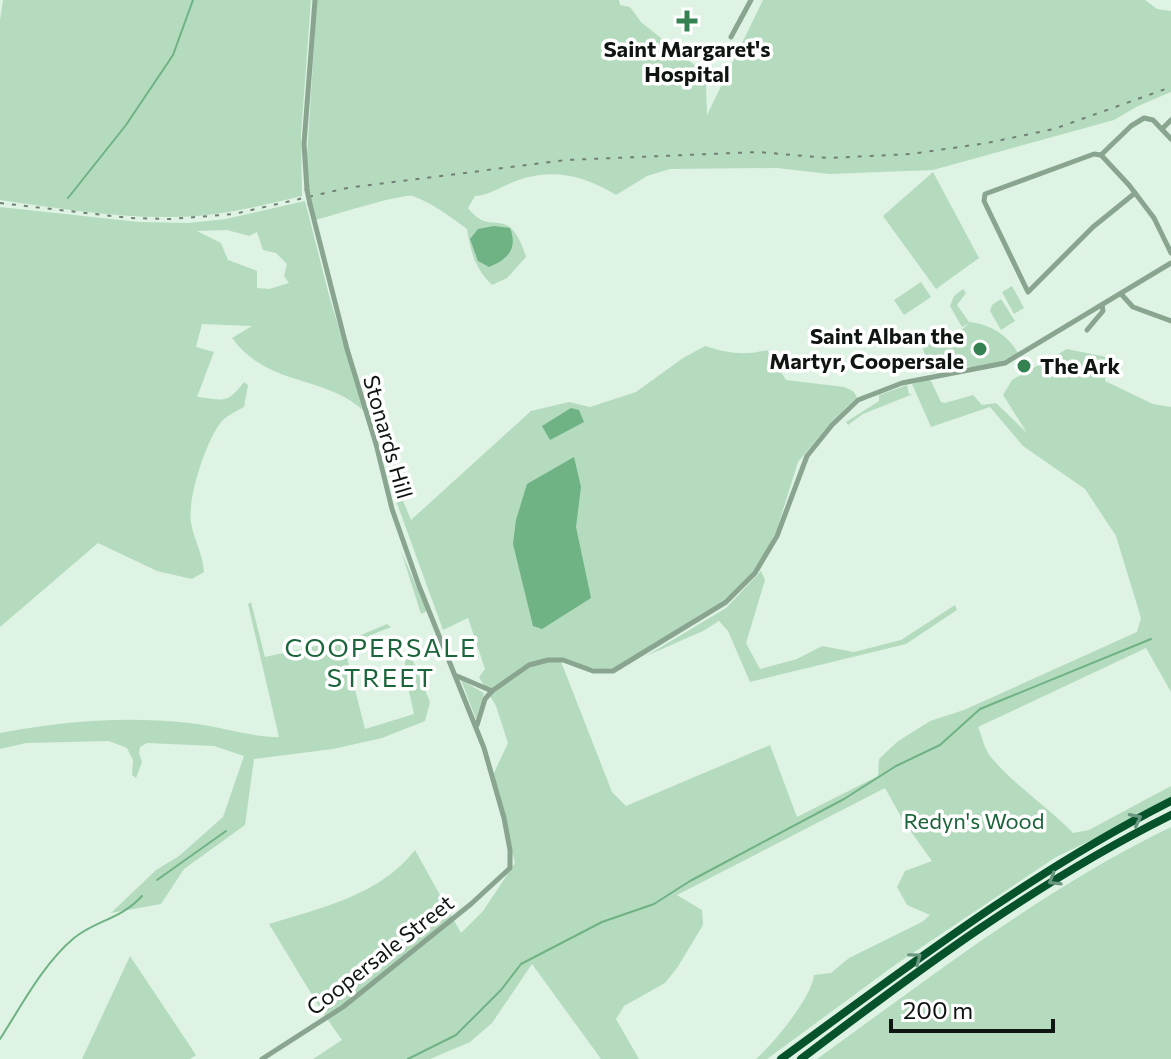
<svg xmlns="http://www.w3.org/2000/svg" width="1171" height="1059" font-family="Commissioner,sans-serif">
	<rect width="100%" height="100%" fill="#dff3e4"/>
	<g fill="#b4dbbe" fill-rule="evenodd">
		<path d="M3,0H311L301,135L302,196C260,206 217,217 173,217C116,218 57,208 0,200V20Z"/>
		<path d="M317,0H619L620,5L630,7L641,22L697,67L706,84L707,115L763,0H1145L1157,9L1171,11V92L1138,106L1114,120L933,170L829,174L777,168L670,169L647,176L616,195C582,174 548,167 511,183C498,188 489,195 475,196L468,208C492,240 508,200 526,257L507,278L492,285C475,268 471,253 467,229C451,217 432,203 413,196C402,193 332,216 314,220L306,171Z"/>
		<polygon points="933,172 979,258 936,289 883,216"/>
		<path d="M305,201L330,299L364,411C323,374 269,388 232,338L252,326L202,324L196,347L214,352L197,397C223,399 226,406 244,382L248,385L244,407C237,411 228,415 222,421C206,440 187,499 191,523C194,540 203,554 204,572L192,579L157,571L98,543L0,627V207L139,222L188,223L226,219ZM227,230L249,236L257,232L263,250L276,253L287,264L284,276L289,283L269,289L257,288V271L228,260L221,243L197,231Z"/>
		<polygon points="921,282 931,297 904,315 894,300"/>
		<polygon points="1012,286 1024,308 1014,314 1002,292"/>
		<path d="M963,289L966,293L957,305L969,322C990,324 1008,335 1018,353L996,364L980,368L963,366L930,373L922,345L957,334L969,323L962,327L950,306L954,296Z"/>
		<polygon points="1001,299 1015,321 1001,330 990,311 992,305"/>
		<path d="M705,346C727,353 744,356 767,350L786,380L844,387L853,391L857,397L833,420L798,462L777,529L757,569L735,593L614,668C595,671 578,665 560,659L612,792L626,806L770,745L797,817L878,776L879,759L897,742L930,721L964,710L1137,632L1141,618L1116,536L1085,489L1023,446L990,407L931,427L912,384L930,379L941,402L945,403L973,395L982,405L996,403L1027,433L1003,395L1012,380L1067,349L1111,358L1106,365L1105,381L1153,404L1171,407V692L1146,648L978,727C982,736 984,748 990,756C1014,785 1047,806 1073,833L1089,830L1171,786V802L1056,857L895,965L767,1059H756C774,1043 812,997 814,975L831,973L849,958L922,922L930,915L907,905L897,887L905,871L932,861L904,822L885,788L677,895L702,910L703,925L677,968L665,983L624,1006L616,1019L639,1059H601L532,964L492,1023L470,1042L430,1059H313L342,1040L323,1013L269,924C321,908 380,895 415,850L461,933L483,911L515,863L492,777L508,743L496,706L479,677L485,669L468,618L443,630L391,487L397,486L411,520L531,411L569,402L590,407L636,392L683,358Z"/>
		<polygon points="907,385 909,394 913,394 863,414 848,425 846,422 879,401 879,395"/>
		<polygon points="401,551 427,611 421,614"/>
		<polygon points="761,571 765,580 746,643 760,669 797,659 822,646 854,652 901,640 955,605 957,610 906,644 750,682 728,631 719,621 703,631 646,656 726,608"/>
		<path d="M251,602L265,657L354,638L387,624L391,627L344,646L365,729L414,714L404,668L408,649L430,702L425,721L382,738L333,749L254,759L245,825L184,869L161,904L111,913L156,870L179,856L223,817L244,756L214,746L147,743L140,747L139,753L142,762L136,778L132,775L133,760L127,748L109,741L26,743L0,749V733C64,721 123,716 189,723C220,726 248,737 279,737L248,604Z"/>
		<polygon points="461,680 484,693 476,719"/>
		<path d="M1171,827V1059H817C932,976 1043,889 1171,827Z"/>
		<polygon points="130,956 196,1055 190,1059 82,1059"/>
	</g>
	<g fill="#6fb284">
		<path d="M494,226L510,228C518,249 508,259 489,267L478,261L470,239L478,229Z"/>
		<polygon points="571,408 579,410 584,422 550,440 542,426"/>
		<polygon points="574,457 581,487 576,527 591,598 542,629 533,626 513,544 516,520 527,484"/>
	</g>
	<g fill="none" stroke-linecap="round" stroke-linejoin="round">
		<g stroke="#6fb284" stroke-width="2">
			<polyline points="68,198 126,125 173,55 193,0"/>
			<polyline points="157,880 226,831"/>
			<path d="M0,1039C22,1005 43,964 74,938C96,920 120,920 142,896"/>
			<polyline points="408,1059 456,1035 501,990 521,964 602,922 654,904 690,881 844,799 896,766 940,745 980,709 1151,639"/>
		</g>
		<g stroke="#89a590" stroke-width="5">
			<polyline points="731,37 751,0"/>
			<polyline points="1162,129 1171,120"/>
			<polyline points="1101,155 1094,154 985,194 984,201 1028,292 1093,227 1135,193"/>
			<polyline points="1101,155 1129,185 1154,218 1171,253"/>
			<polyline points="1101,155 1131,126 1144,118 1153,120 1171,139"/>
			<polyline points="307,190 304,144 315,0"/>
			<polyline points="1121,294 1133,307 1171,321"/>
			<polyline points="1087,330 1103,311 1102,305"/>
			<polyline points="457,676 492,691"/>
			<polyline points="477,725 485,699 492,691 529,665 548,660 563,660 593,671 613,671 726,602 755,573 777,536 807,456 832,425 858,400 902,383 1005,363 1171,263"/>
			<polyline points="262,1059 343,1007 471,904 510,868 510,850 504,818 484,748 419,586 392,509 376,444 347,349 310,204"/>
		</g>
		<g stroke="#06522b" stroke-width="8">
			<path d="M781,1059C907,967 1031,872 1171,801"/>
			<path d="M801,1059C918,970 1038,881 1171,815"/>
		</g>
		<polyline stroke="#717f75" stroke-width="2" stroke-dasharray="4 8" stroke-linecap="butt" points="0,203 129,218 171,219 234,214 347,188 566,160 758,152 828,158 911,154 987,143 1054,129 1171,87"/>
		<polyline stroke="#89a590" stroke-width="5" points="307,190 310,204"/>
	</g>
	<defs><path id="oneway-chevron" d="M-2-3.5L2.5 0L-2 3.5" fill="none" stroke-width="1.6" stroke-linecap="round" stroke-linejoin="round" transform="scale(2)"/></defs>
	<g stroke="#6a9780">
		<use href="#oneway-chevron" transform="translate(1136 819) rotate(-27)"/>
		<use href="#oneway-chevron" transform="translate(1054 880) rotate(149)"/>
		<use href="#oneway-chevron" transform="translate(916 958) rotate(-37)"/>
	</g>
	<g fill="#348252" stroke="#fff" stroke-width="3">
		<path d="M683 9h8v8h8v8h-8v8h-8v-8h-8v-8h8z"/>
		<circle cx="980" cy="349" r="8"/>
		<circle cx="1024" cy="366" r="8"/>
	</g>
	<g text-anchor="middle" stroke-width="7" stroke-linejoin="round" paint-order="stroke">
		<g font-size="22" font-weight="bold" fill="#0f1611" stroke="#fff">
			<text x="687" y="57">Saint Margaret's<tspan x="687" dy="25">Hospital</tspan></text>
			<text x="964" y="344" text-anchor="end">Saint Alban the<tspan x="964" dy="25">Martyr, Coopersale</tspan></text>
			<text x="1040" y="374" text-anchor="start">The Ark</text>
		</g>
		<g font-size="22" fill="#0f1611" stroke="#fff">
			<text transform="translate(388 437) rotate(74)" y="8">Stonards Hill</text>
			<text transform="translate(380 955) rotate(-38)" y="8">Coopersale Street</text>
		</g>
		<g font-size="22" fill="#1a6439" stroke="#fff">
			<text x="974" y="829">Redyn's Wood</text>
		</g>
		<g font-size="26" letter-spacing="2" fill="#1c653b" stroke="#fff">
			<text x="381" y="657">COOPERSALE<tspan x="381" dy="30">STREET</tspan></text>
		</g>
	</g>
	<path d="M891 1019v12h162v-12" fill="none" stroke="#0f1611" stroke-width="4"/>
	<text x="903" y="1019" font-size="24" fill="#0f1611" stroke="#ffffff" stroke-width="6" paint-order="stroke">200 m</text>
</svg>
